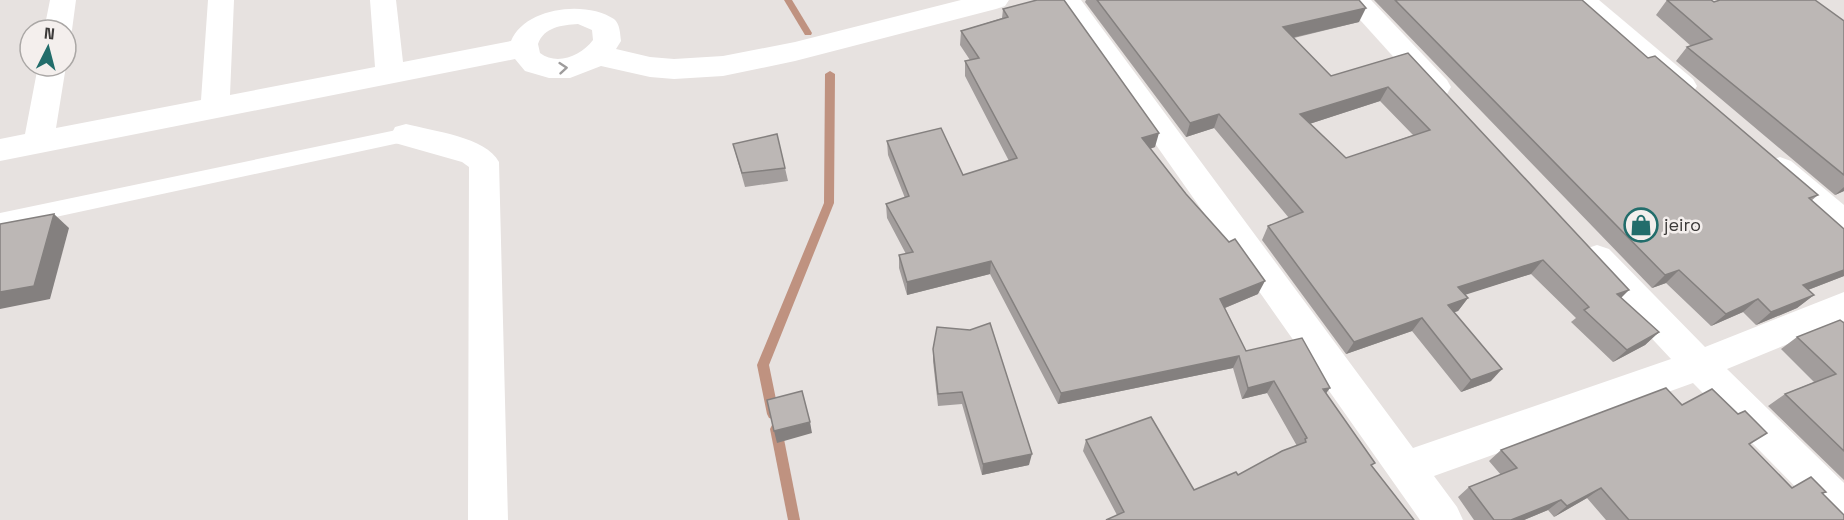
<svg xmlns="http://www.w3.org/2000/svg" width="1844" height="520" font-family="'Space Grotesk',sans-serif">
	<rect width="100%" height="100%" fill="#e7e2e0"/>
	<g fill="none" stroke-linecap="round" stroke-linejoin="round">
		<g fill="#bf9280" fill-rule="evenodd">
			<polygon points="784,0 792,0 812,33 811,35 805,35"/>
			<polygon points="830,71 835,74 834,203 769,365 779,414 777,418 773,419 769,418 767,414 757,365 824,203 825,74"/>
			<polygon points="776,424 780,425 782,429 800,520 788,520 770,429 772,425"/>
		</g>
		<polygon fill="#fff" fill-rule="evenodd" points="406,128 413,130 416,135 413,140 0,229 0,213"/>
		<g fill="#fff" fill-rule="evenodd">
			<polygon points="50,0 76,0 72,30 68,37 66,37 66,30 44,30"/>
			<path d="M208,0H234L230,95L375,67L370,0H396L403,62L511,41C525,7 586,0 614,19C620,24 620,33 621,41L616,49L650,57L674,59L723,56L795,42L961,0H1009L1005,6L996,9L795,61L723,76L674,79L650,77L601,66L570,78H549L525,71L515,59L0,161V139L25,134L38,66H66L56,128L201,100ZM578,24L592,30L593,40C581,56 557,66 540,53L538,44C544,27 562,25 578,24Z"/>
			<polygon points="1054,0 1081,0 1413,448 1671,359 1585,267 1581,258 1585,249 1597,245 1609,249 1705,347 1844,292 1844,321 1727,369 1844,483 1844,520 1828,520 1693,383 1434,476 1457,507 1463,520 1420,520"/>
			<polygon points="1342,0 1371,0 1447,80 1451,87 1447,94 1437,97 1427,94"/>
			<path d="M406,124C433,131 486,137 499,162L508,520H468L469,167L462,162L395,143L391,135L395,127Z"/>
		</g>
		<g fill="#fff" fill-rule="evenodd">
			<polygon points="1569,0 1599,0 1693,79 1697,86 1693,93 1683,96 1673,93 1573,6"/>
			<polygon points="1780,157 1791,161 1844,205 1844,236 1833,232 1769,177 1765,169 1769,161"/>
		</g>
	</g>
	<g fill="#a29d9c" fill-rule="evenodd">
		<path d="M1086,0H1359V22L1294,38L1331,76L1408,53L1621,298L1659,332L1645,345L1613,362L1571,322L1576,318L1531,274L1465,294L1468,298L1458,311L1454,312L1491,381L1461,392L1412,331L1346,354L1262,240L1268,226L1289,218L1214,128L1186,137L1085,2ZM1380,101L1413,135L1346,158L1309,124Z"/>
		<polygon points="1374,0 1582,0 1648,58 1818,195 1811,201 1844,276 1808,290 1814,295 1797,308 1756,325 1743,312 1711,326 1666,283 1652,288"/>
		<polygon points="1667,0 1714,2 1844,21 1844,191 1835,195 1676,61 1687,47 1691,46 1656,15"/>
		<polygon points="1003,9 1155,147 1150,149 1258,294 1225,308 1246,351 1326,394 1375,463 1117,515 1083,451 1086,440 1194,490 1238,475 1297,446 1267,393 1242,399 1233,368 1058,404 990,274 907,295 899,268 899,255 906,254 887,218 886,204 905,198 888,155 887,141 963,175 1009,161 965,76 965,61 970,60 960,45 961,31 1002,18"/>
		<polygon points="733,144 785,168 788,181 745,187"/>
		<polygon points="1844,323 1844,480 1768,406 1785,394 1814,382 1781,349 1797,337"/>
		<polygon points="933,349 1029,465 982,475 962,404 938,406 933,361"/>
		<polygon points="1682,405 1750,445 1792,488 1822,494 1844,520 1606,520 1587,498 1554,517 1548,510 1524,520 1474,520 1458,497 1469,487 1501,475 1489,461 1501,450"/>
	</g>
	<g fill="#84807f">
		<polygon points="1366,8 1359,22 1278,41 1283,27"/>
		<polygon points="1388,87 1380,101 1294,129 1300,114"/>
		<polygon points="1219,114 1214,128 1186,137 1190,123"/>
		<polygon points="1159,133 1155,147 1139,152 1142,138"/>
		<polygon points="1844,187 1844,191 1835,195"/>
		<polygon points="54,214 69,228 50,299 0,309 0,292"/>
		<polygon points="1543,260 1531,274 1449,300 1458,287"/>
		<polygon points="991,261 990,274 907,295 907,282"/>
		<polygon points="1679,270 1666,283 1652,288 1665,275"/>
		<polygon points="1844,270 1844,276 1787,298 1803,285"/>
		<polygon points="1265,281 1258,294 1215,312 1220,299"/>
		<polygon points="1629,290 1616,303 1617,294"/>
		<polygon points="1814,295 1797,308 1756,325 1771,312"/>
		<polygon points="1468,298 1458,311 1438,318 1448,305"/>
		<polygon points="1758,299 1743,312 1711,326 1726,314"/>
		<polygon points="1422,318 1412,331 1346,354 1354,342"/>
		<polygon points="1659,332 1645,345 1613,362 1627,350"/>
		<polygon points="1239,356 1233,368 1058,404 1061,393"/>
		<polygon points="1502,369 1491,381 1461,392 1471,380"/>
		<polygon points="1274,381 1267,393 1242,399 1248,388"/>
		<polygon points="1330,388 1322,399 1323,389"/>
		<polygon points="810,422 812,433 777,443 774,431"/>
		<polygon points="1032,454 1029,465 982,475 983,464"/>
		<polygon points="1601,488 1587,498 1554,517 1567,506"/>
		<polygon points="1561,500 1548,510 1524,520 1511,520"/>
	</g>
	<g fill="#bcb7b5" stroke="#84807f" stroke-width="1.5" fill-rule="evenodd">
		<polygon points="1037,0 1064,0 1159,133 1142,138 1186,194 1229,242 1235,239 1265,281 1220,299 1246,351 1302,338 1330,388 1323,389 1375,463 1371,465 1414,520 1106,520 1124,512 1086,440 1151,417 1194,490 1236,472 1238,475 1282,451 1306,442 1305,439 1307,438 1274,381 1248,388 1239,356 1061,393 991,261 907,282 899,255 913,252 886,204 909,196 887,141 941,128 963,175 1017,158 965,61 979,58 961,31 1008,17 1003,9"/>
		<path d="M1097,0H1359L1366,8L1283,27L1331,76L1408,53L1629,290L1617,294L1659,332L1627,350L1584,310L1589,307L1543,260L1458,287L1468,298L1448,305L1502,369L1471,380L1422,318L1354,342L1268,226L1303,212L1219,114L1190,123ZM1388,87L1430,130L1346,158L1300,114Z"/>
		<polygon points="1395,0 1582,0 1648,58 1655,56 1818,195 1809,198 1844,229 1844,270 1803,285 1814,295 1771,312 1758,299 1726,314 1679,270 1665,275"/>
		<polygon points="1667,0 1711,0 1714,2 1720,0 1815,0 1844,21 1844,175 1687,47 1712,39"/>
		<polygon points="777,134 785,168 742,173 733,144"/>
		<polygon points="54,214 34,286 0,292 0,224"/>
		<polygon points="1840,320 1844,323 1844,451 1785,394 1836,374 1797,337"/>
		<polygon points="990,323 1032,454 983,464 962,392 938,394 933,349 937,327 970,330"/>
		<polygon points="1666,388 1682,405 1712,389 1738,414 1745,411 1767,433 1749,444 1792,488 1811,477 1826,492 1822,493 1844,515 1844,520 1629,520 1601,488 1567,506 1561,500 1511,520 1494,520 1469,487 1517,468 1501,450"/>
		<polygon points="802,391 810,422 774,431 767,400"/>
	</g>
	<defs><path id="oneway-chevron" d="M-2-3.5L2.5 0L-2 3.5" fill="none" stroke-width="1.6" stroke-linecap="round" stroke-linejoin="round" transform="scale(1.5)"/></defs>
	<use stroke="#9e9c9c" href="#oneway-chevron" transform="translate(563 68) rotate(-5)"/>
	<defs>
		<symbol id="shop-ring" viewBox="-11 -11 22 22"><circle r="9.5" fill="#f4efed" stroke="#226d6b" stroke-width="1.5"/><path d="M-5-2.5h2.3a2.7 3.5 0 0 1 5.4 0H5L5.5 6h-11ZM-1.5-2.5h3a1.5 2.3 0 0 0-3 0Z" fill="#226d6b"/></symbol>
	</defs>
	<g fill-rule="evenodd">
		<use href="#shop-ring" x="1622" y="206" width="38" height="38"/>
	</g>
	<g text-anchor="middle" stroke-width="5" stroke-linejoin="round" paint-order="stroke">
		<g font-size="18" fill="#3c3a39" stroke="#f4efed" text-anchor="start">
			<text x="1664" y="231">jeiro</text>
		</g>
	</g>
	<g transform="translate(48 48) rotate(6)"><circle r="28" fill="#f4efed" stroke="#aaa7a5" stroke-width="1.5"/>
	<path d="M0-4.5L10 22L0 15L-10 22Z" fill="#226d6b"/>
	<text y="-9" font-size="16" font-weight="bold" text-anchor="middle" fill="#3c3a39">N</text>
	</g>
</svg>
